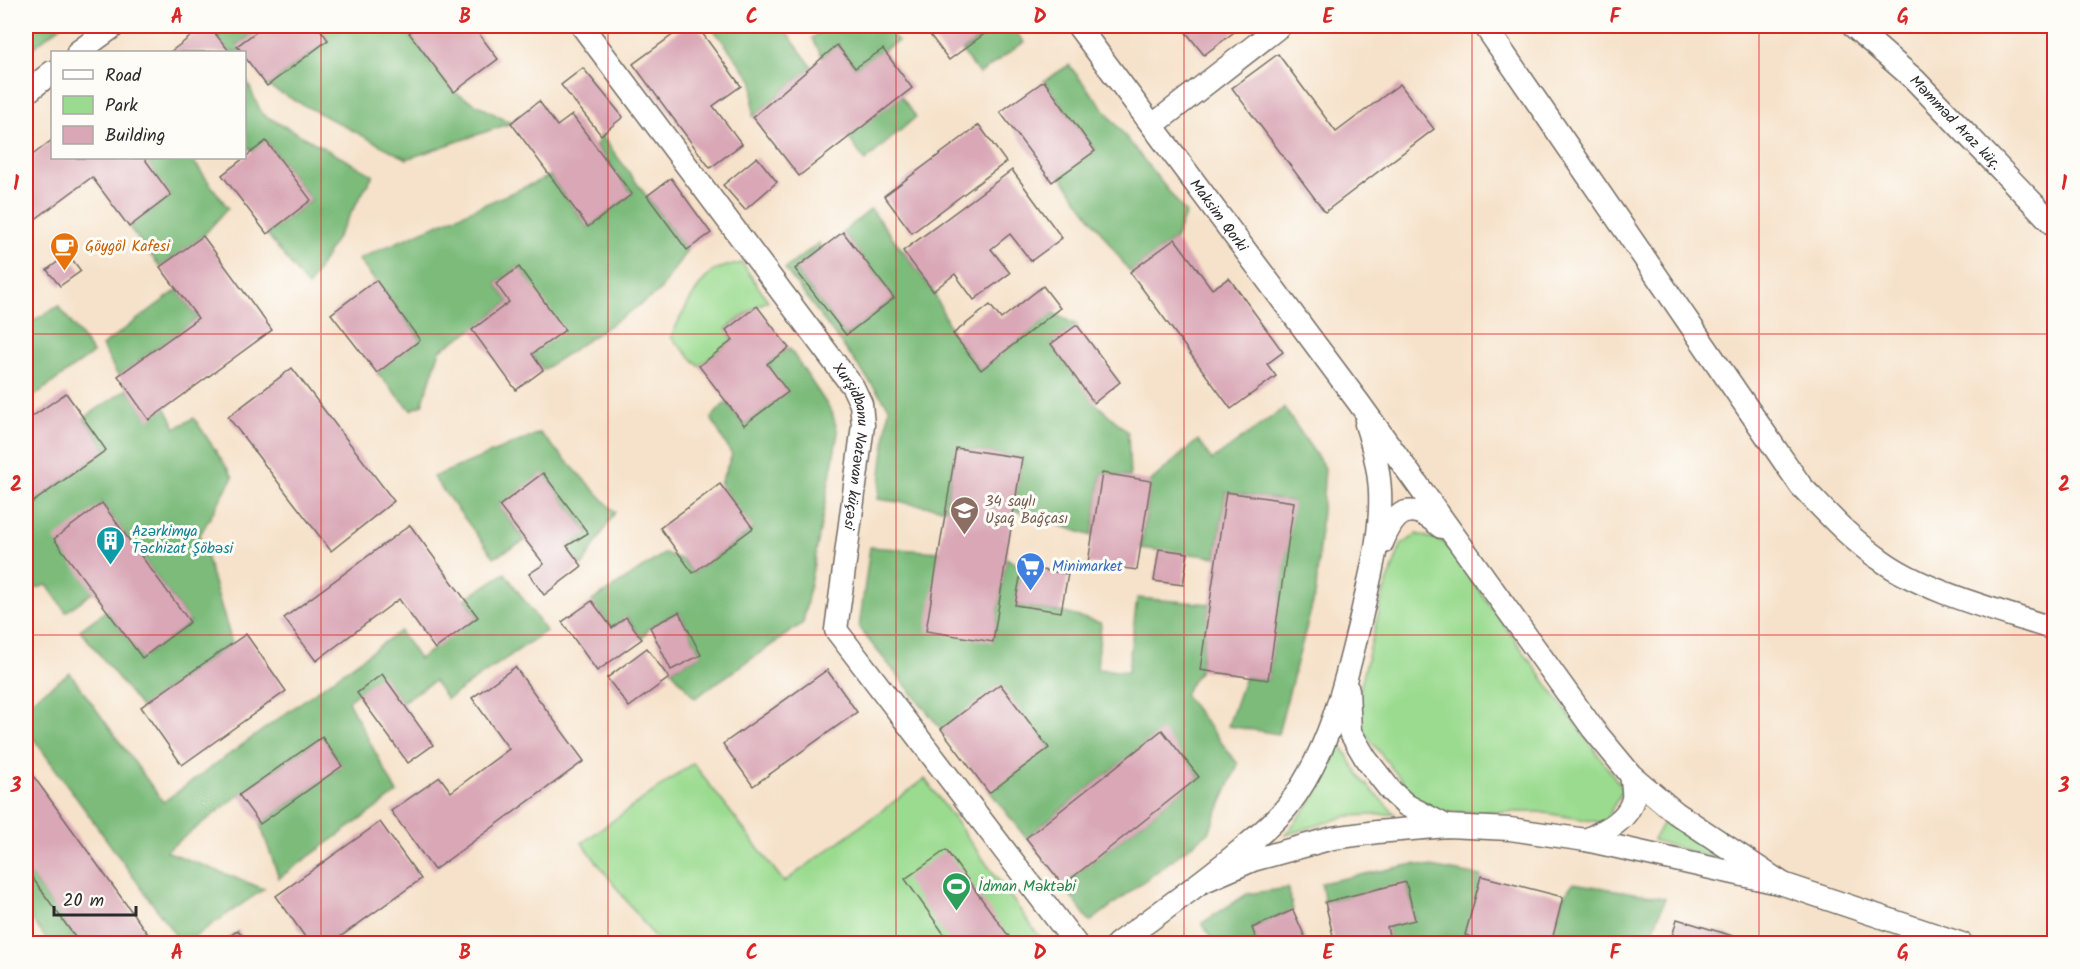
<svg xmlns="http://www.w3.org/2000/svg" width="2080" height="969" font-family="Kalam,sans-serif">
	<rect width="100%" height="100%" fill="#fdfcf7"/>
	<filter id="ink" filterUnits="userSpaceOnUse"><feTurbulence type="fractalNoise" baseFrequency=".0167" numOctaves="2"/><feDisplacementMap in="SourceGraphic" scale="12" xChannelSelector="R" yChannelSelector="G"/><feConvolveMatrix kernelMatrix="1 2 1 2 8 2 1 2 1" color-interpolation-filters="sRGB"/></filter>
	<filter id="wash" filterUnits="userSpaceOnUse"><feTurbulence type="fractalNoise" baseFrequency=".008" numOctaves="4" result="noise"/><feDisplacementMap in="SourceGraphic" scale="24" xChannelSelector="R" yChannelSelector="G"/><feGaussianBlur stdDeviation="1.35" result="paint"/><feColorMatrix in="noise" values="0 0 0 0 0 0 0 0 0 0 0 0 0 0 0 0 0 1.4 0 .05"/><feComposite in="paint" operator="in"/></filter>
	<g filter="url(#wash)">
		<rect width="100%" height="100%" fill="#f6e2ca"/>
		<g fill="#9bdb90" stroke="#63835e" stroke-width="1.5">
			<path d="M742,263L768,301L757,306L726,329L733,340L699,366L671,337C679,319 698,281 715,270C722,266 734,265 742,263Z"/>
			<polygon points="1417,534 1444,542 1623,789 1604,823 1539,812 1442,812 1415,798 1356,722 1359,693 1383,595 1401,545"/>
			<polygon points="1339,742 1362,780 1395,814 1347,816 1285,835 1318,793"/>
			<polygon points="693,763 784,882 925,779 1044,943 659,943 582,843"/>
			<polygon points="1667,815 1746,868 1653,840"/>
		</g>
		<g fill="#7cbb7a" stroke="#547352" stroke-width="1.5">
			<polygon points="26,26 61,26 26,53"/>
			<polygon points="209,26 264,26 237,45 242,52 230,52"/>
			<polygon points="318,26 419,26 409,33 454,92 511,123 407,159 267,86 328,40"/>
			<polygon points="711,26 782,26 812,67 753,117 753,81"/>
			<polygon points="829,26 885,26 898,41 855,68 837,45 823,58 812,38"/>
			<polygon points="995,26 1011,26 1024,42 979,74 962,51"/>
			<polygon points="1069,65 1186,213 1175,239 1130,272 1060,175 1095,150 1044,81"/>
			<polygon points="244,75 262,114 373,175 308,287 267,234 311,200 267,142 254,151 245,146"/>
			<polygon points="901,96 916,117 865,161 848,137"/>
			<polygon points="601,135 687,250 659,292 543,370 532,354 532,286 519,267 496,284 509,302 472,330 440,350 422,405 411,410 377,373 420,339 358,259 550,176 588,227 632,194 596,146"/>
			<polygon points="157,158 191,158 228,208 203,236 160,267 129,227 171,195 148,164"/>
			<polygon points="871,209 933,291 953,334 981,370 1053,313 1077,325 1051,344 1094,402 1128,432 1130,477 1102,473 1092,536 1014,510 1022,458 956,448 946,509 878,499 889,407 785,269 819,243 821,248 795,269 846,335 894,298 843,232"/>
			<polygon points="177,290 198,318 118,376 102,346"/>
			<polygon points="59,306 93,353 26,402 26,325"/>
			<polygon points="789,348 832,412 838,433 803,623 695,698 671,670 701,655 679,612 650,627 642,639 627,617 612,628 592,601 665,553 683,560 693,573 753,529 720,484 732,455 711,418 726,402 744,425 787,392 767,364"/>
			<polygon points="127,389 149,419 165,407 176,428 194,418 233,477 200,535 232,643 141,707 80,630 107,610 142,658 190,622 102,503 93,592 66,612 47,585 26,591 26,507 106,450 84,418"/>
			<polygon points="1284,408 1325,468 1316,591 1278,734 1228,726 1245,677 1268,680 1293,502 1226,492 1216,557 1141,548 1151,481 1198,440 1212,460"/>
			<polygon points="540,433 615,512 582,566 567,546 588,532 543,474 499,506 525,541 494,557 433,477"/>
			<polygon points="870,547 939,552 993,641 1006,558 1022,567 1016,605 1061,612 1101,623 1097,669 1128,672 1137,598 1210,604 1200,670 1184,694 1238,764 1209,832 1090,922 1063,885 1199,777 1161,731 1026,838 941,729 859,628"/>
			<polygon points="505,573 546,631 447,699 434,681 402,702 382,675 348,701 397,793 279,878 260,824 342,766 322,737 239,795 166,851 264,889 185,943 181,943 26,728 26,704 70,673 163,802 400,631 419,659 478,617 465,599"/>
			<polygon points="1414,864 1481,876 1466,935 1497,943 1391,943 1387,927 1415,919 1406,883 1325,902 1321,883"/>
			<polygon points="26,869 80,943 49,943 26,911"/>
			<polygon points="1573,883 1665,898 1649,943 1584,944 1578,942 1577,943 1551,944 1563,897"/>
			<polygon points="1288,888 1293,910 1252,928 1258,943 1214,943 1202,923 1247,894"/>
		</g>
		<g id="blocks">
			<g fill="#d9a7b6">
				<polygon points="205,26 209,26 230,52 170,52"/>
				<polygon points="264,26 318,26 328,40 267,86 244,56 244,52 242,52 237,46"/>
				<polygon points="419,26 473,26 498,59 454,92 409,33"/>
				<polygon points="685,26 697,26 741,86 713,106 742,144 710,168 633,64"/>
				<polygon points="926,26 995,26 949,60 924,27"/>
				<polygon points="1181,26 1242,26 1204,55"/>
				<polygon points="837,45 855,68 883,49 912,88 799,176 753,117"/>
				<polygon points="1278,54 1336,132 1400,84 1434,129 1325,212 1232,88"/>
				<polygon points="583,68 623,117 601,135 561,85"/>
				<polygon points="1044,81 1095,151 1052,182 1000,112"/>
				<polygon points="539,101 557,126 572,115 632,194 588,227 511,123"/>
				<polygon points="979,125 1006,162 912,233 884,196"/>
				<polygon points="52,140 52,158 144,158 171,195 129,227 92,177 26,226 26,160"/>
				<polygon points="266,141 311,200 267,234 222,175"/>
				<polygon points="757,157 777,182 745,210 723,185"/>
				<polygon points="1012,170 1062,238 1031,261 1010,234 991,249 1010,273 974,300 955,274 933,291 903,251"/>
				<polygon points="671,178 711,233 687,250 647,196"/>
				<polygon points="843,232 894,298 846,335 795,269"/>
				<polygon points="203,236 272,330 149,420 118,376 198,318 160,267"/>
				<polygon points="1175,239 1212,289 1229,278 1283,352 1267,364 1276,376 1231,409 1130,272"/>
				<polygon points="68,254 81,271 60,286 47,270"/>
				<polygon points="519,267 565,330 532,354 543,370 516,390 472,330 509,302 496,284"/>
				<polygon points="376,280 420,340 377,373 331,314"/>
				<polygon points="1043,286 1060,308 981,370 953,334 990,305 1001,319"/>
				<polygon points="757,306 789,348 767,364 788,392 744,425 699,366 733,340 726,330"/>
				<polygon points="1077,325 1120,382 1094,403 1051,344"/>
				<polygon points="292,368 394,501 331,551 228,417"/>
				<polygon points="66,393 106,450 26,507 26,421"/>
				<polygon points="956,448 1022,458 993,642 926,631"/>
				<polygon points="543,473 588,533 567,546 582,566 544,595 529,574 544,564 499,506"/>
				<polygon points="1102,473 1151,481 1137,570 1088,563"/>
				<polygon points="720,484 753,528 693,573 660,528"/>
				<polygon points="1226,492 1294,502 1268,680 1200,670"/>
				<polygon points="102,503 190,622 142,658 54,539"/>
				<polygon points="410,525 478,617 435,649 399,599 316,661 284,618"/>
				<polygon points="1159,549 1188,553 1183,585 1154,581"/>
				<polygon points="1022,567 1068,574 1061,612 1015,605"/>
				<polygon points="592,601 612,628 626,617 642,639 597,671 562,622"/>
				<polygon points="679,612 701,655 671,670 650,627"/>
				<polygon points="246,634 286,691 182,765 141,707"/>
				<polygon points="647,648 669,678 629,707 607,678"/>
				<polygon points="515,667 584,761 434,870 391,811 440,777 451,792 509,749 472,698"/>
				<polygon points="827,670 857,712 753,786 723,744"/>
				<polygon points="382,674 433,745 408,763 357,693"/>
				<polygon points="1000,684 1049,748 989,793 941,729"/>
				<polygon points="1162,730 1199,777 1063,885 1026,838"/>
				<polygon points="322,737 342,766 260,824 239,795"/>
				<polygon points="26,766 155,944 80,944 26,869"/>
				<polygon points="380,822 421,879 330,944 310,944 276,896"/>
				<polygon points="946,850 1013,942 1012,944 951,944 905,879"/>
				<polygon points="1481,876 1563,897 1551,944 1497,944 1465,935"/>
				<polygon points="1406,882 1415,920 1387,927 1391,944 1335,944 1325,902"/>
				<polygon points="1293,910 1308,944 1258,944 1252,928"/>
				<polygon points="1677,919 1733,936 1731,944 1670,944"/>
				<polygon points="238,930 248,944 219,944"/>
			</g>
		</g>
	</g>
	<g filter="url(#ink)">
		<use href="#blocks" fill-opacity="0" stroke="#726b63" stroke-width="1.5"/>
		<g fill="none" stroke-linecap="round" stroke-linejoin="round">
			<defs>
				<g id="minor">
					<path id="s1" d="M582,26L853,387L861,404L863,425L836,630L1076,944"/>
					<path id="s2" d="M1078,26L1359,403L1593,729L1631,775L1676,813L1783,884"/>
					<path d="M1485,26L1801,486C1826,512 1850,539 1881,560C1926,593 2001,611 2054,629"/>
					<path id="s3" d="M1853,26L1915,80L2054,225"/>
					<polyline points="78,52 114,26"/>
					<polyline points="26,93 52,72"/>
					<polyline points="1153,125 1280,26"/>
					<path d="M1382,543C1396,508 1411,501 1441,527"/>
					<polyline points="1348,690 1350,732 1366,759 1391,791 1406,805 1446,826"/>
					<path d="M1586,840C1604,831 1628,821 1633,799C1634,792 1632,782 1631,775"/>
					<polyline points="1202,882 1253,860 1333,838 1377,832 1447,826 1510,829 1586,840 1783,884 1962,944"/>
					<path d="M1117,944C1159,913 1201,884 1241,850C1257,837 1274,823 1287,807C1329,754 1347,678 1362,613C1371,573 1382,532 1380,491C1379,468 1373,446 1366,424"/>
				</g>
			</defs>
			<use href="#minor" stroke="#726b63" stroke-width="25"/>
			<use href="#minor" stroke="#fff" stroke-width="22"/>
		</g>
	</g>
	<path fill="none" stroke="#d62828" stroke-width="1.5" stroke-opacity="0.55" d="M321,26V944M608,26V944M896,26V944M1184,26V944M1472,26V944M1759,26V944M26,334H2054M26,635H2054"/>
	<defs>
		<symbol id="cafe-pin" viewBox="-11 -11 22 30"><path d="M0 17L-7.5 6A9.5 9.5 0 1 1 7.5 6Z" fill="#e8710a" stroke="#fdfcf7"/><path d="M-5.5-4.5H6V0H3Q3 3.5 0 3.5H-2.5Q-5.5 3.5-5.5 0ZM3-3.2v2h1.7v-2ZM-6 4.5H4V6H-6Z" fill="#fff"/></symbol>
		<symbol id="school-pin" viewBox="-11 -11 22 30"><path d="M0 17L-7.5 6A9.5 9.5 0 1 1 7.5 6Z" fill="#8d6e63" stroke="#fdfcf7"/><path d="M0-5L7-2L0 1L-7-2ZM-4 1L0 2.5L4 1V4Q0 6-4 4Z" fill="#fff"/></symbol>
		<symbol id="building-pin" viewBox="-11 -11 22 30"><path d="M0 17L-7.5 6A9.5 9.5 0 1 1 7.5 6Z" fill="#0f9aa8" stroke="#fdfcf7"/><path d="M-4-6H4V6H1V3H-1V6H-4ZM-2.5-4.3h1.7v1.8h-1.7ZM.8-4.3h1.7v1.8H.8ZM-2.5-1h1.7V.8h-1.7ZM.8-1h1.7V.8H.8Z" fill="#fff"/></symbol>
		<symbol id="supermarket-pin" viewBox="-11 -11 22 30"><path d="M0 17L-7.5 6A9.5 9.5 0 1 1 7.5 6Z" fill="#3f7fe0" stroke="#fdfcf7"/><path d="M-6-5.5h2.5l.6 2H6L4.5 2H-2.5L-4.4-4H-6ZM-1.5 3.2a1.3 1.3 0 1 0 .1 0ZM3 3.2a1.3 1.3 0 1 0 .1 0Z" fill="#fff"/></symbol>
		<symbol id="stadium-pin" viewBox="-11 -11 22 30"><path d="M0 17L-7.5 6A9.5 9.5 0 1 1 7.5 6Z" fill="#2e9e5b" stroke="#fdfcf7"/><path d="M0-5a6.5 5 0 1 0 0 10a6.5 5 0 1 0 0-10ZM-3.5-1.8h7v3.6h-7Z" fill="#fff"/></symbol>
	</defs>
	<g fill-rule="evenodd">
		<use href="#cafe-pin" x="48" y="230" width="33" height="45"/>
		<use href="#school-pin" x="948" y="494" width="33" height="45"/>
		<use href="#building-pin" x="94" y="524" width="33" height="45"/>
		<use href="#supermarket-pin" x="1014" y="550" width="33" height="45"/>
		<use href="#stadium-pin" x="940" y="870" width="33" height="45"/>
	</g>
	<g text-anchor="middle" stroke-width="6" stroke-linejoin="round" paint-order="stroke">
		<g font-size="15" fill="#2b2b2b" stroke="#fdfcf7">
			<text dy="5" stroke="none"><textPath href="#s3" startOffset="141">Məmməd Araz küç.</textPath></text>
			<text dy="5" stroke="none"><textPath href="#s2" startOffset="236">Maksim Qorki</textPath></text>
			<text dy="5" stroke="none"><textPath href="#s1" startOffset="510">Xurşidbanu Natəvan küçəsi</textPath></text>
		</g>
		<g font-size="15" fill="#c56008" stroke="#fdfcf7" text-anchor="start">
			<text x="85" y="251">Göygöl Kafesi</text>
		</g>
		<g font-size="15" fill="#785e54" stroke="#fdfcf7" text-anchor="start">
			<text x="985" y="506">34 saylı<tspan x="985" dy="17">Uşaq Bağçası</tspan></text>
		</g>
		<g font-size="15" fill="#0d838f" stroke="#fdfcf7" text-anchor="start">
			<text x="132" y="536">Azərkimya<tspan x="132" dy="17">Təchizat Şöbəsi</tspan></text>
		</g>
		<g font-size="15" fill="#366cbe" stroke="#fdfcf7" text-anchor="start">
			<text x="1052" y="571">Minimarket</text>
		</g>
		<g font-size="15" fill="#27864d" stroke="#fdfcf7" text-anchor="start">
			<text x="978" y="891">İdman Məktəbi</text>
		</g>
	</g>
	<rect width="2080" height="969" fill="none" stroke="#fdfcf7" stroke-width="66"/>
	<rect x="51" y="51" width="195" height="108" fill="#fdfcf7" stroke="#a9a8a5" stroke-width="1.5"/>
	<rect x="63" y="70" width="30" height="9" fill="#ffffff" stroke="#a9a8a5" stroke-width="1.5"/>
	<text x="105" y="81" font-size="18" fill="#2b2b2b">Road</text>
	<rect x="63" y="96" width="30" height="18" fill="#9bdb90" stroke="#a9a8a5" stroke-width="1.5"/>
	<text x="105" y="111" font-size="18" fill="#2b2b2b">Park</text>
	<rect x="63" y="126" width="30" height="18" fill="#d9a7b6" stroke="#a9a8a5" stroke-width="1.5"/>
	<text x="105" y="141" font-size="18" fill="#2b2b2b">Building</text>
	<path d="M54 906v9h82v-9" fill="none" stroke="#2b2b2b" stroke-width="3"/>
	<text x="63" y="906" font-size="18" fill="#2b2b2b" stroke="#fdfcf7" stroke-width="4.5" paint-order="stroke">20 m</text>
	<rect x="33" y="33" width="2014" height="903" fill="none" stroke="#d62828" stroke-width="2"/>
	<g font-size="20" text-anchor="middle" font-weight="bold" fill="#d62828">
		<text x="177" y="23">A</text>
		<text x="465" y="23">B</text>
		<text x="752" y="23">C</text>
		<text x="1040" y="23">D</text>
		<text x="1328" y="23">E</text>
		<text x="1615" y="23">F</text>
		<text x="1903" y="23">G</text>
		<text x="16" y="190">1</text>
		<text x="2064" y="190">1</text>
		<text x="16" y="491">2</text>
		<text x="2064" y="491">2</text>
		<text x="16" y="792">3</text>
		<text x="2064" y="792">3</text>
		<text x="177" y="959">A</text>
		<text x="465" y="959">B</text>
		<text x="752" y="959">C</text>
		<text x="1040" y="959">D</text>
		<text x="1328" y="959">E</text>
		<text x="1615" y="959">F</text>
		<text x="1903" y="959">G</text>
	</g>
</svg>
